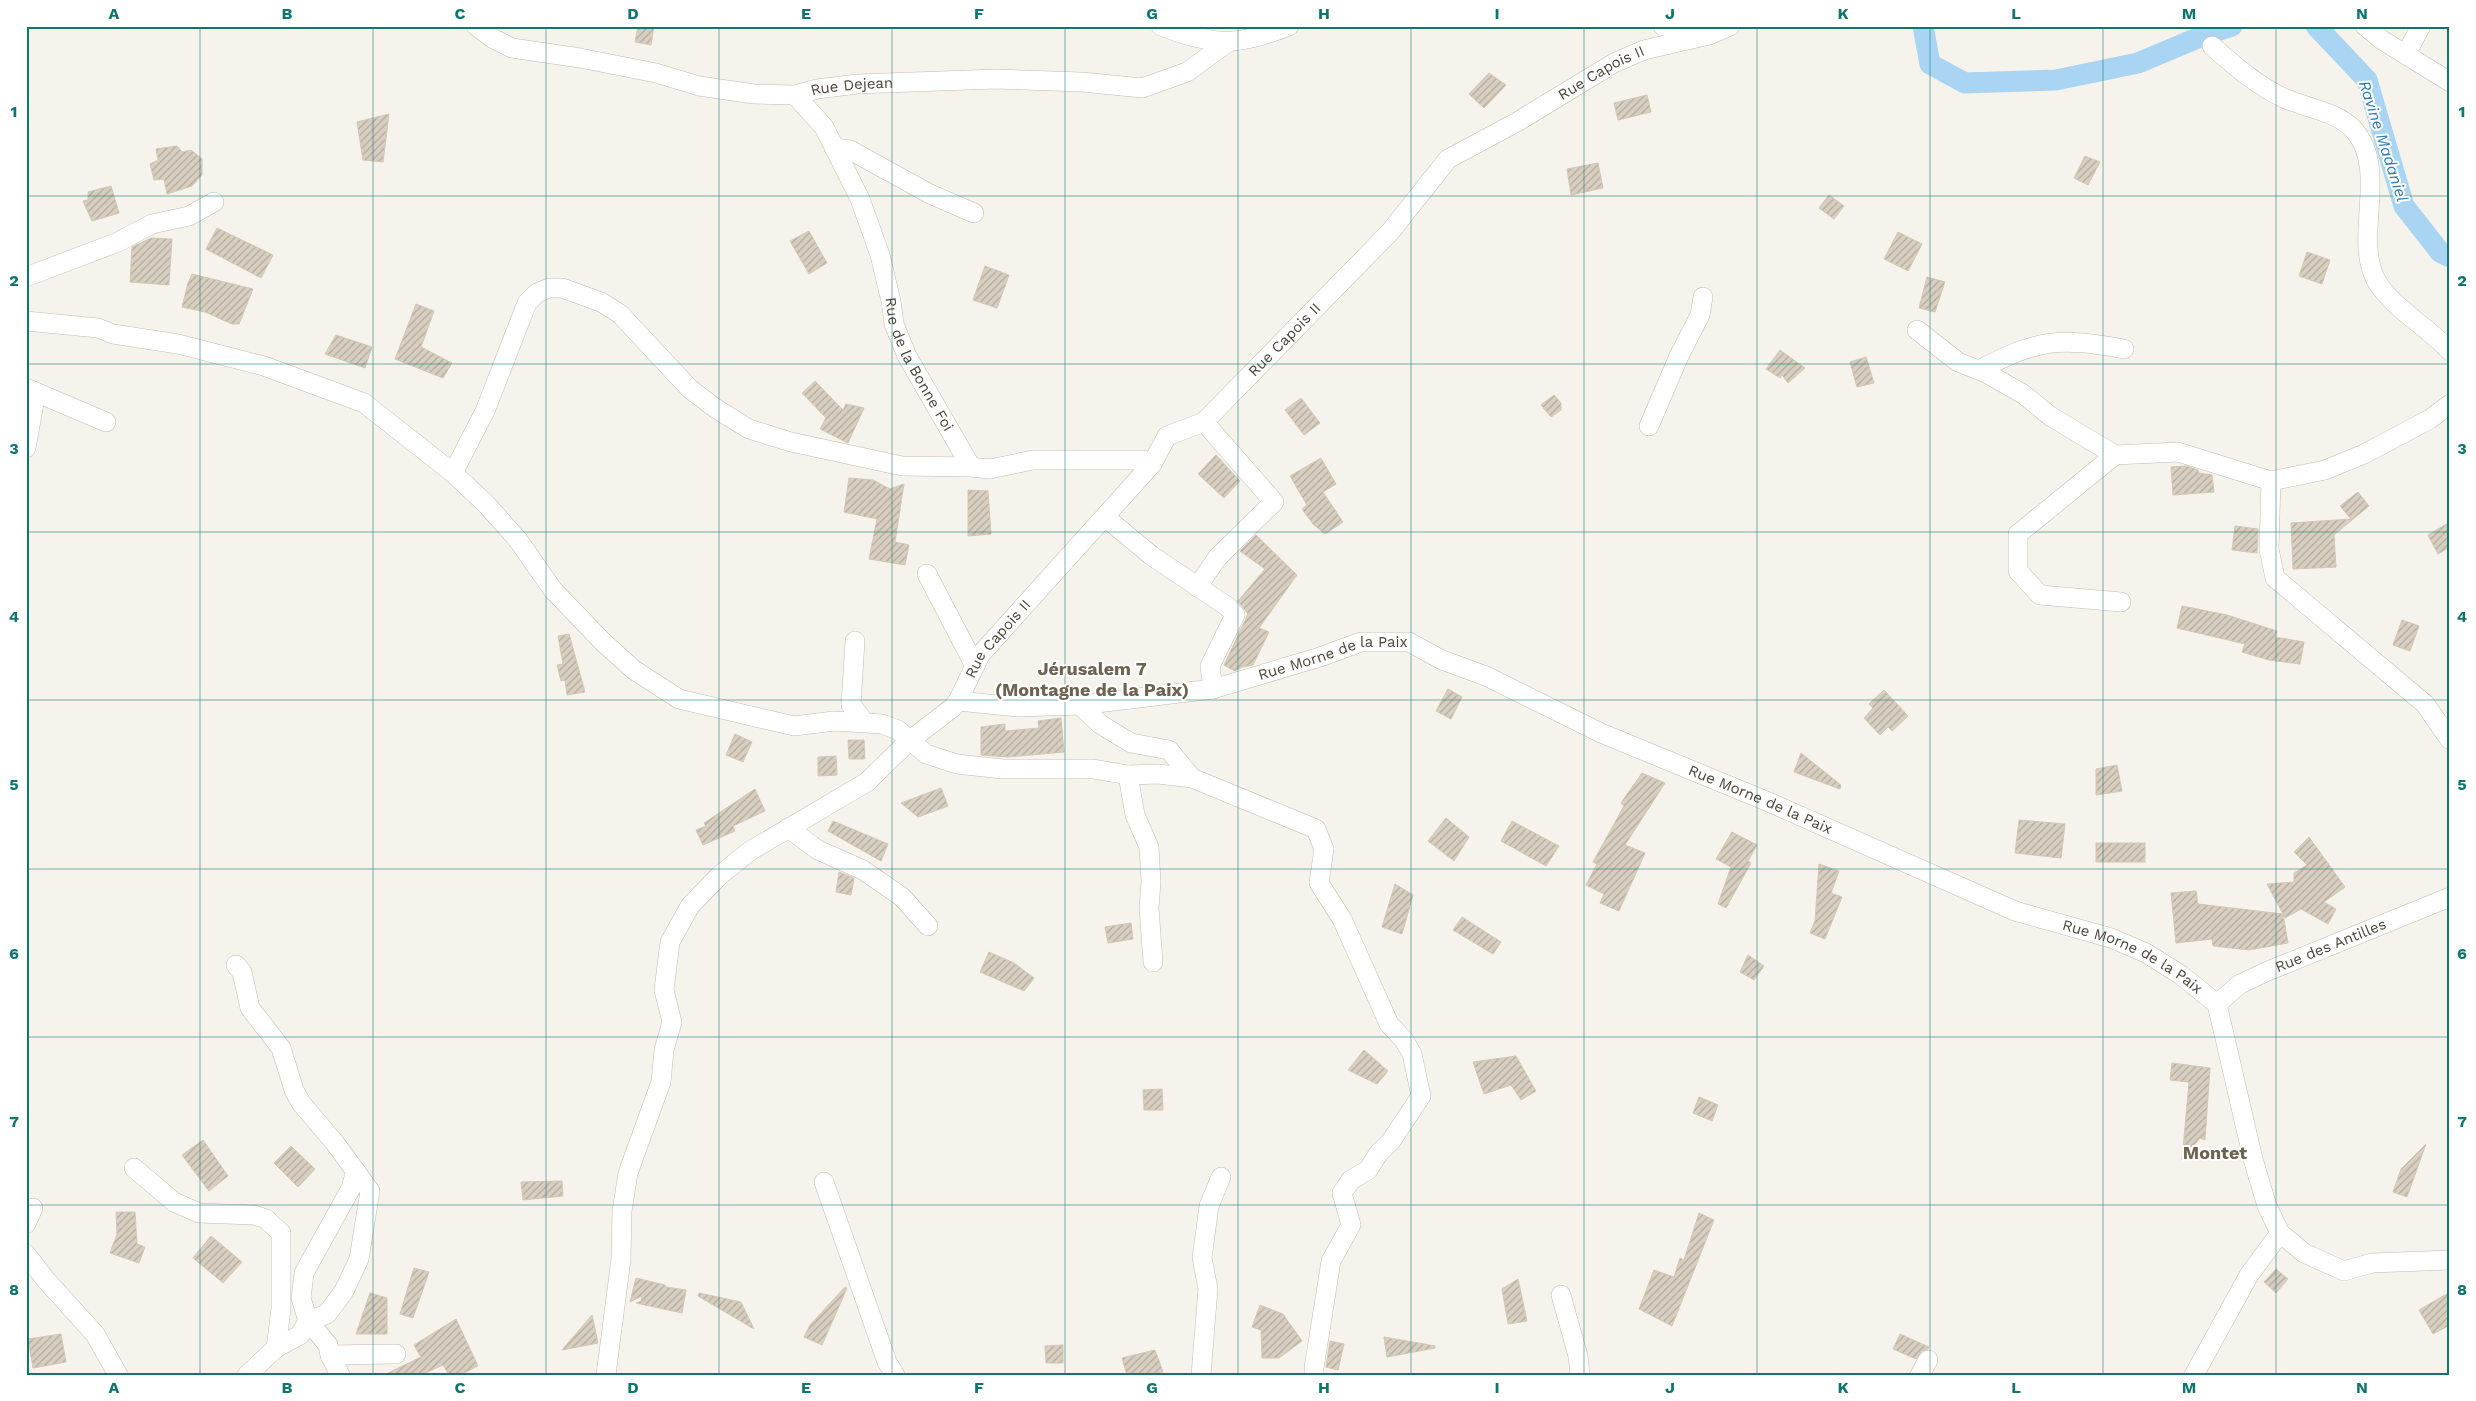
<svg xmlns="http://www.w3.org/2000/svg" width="2476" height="1401" font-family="'Work Sans',sans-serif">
	<defs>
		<pattern id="building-hatch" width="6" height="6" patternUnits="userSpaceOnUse" patternTransform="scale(1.25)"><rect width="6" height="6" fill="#d8cfc1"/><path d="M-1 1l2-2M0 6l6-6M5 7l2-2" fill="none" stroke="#b1aa9e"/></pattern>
	</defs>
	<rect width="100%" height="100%" fill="#f6f3ec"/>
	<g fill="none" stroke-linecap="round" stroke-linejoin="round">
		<g stroke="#a9d4f2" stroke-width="21">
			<polyline points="1923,26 1930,64 1965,83 2056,80 2138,63 2207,34 2232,26"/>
			<polyline points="2316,26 2367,80 2404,206 2440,252 2450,257"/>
		</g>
	</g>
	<g fill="url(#building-hatch)" stroke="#d3c7b4">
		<polygon points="638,26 654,26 651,45 635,42"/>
		<polygon points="1489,73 1506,85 1484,108 1469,94"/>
		<polygon points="1647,95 1651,112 1618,120 1614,103"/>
		<polygon points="389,114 383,162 363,160 357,122"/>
		<polygon points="177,146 182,152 191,150 202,159 202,175 192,186 167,194 164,179 154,180 150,164 158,160 156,149"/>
		<polygon points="2085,156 2100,162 2088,185 2074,178"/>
		<polygon points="1598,163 1603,188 1571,195 1567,169"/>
		<polygon points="111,186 119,213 92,221 83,201 88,200 88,192"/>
		<polygon points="1829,195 1844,206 1834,219 1819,208"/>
		<polygon points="217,228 273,255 261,278 206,249"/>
		<polygon points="809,231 827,263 809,274 790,241"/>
		<polygon points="1898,232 1922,244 1908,271 1884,259"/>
		<polygon points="151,238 172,239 169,285 130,282 132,247"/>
		<polygon points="2307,252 2330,260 2322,284 2299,276"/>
		<polygon points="985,266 1009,275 997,308 973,300"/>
		<polygon points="192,274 253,289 239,324 232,324 205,312 182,307 188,283"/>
		<polygon points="1927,277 1945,282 1935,312 1919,308"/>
		<polygon points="416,304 434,311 421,347 452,363 443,378 395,359"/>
		<polygon points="336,335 372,347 365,368 325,354"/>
		<polygon points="1780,350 1805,368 1788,383 1782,375 1780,378 1766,369"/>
		<polygon points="1866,357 1874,383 1857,387 1850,362"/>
		<polygon points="815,381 843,410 846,404 864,408 848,443 820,429 826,418 802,393"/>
		<polygon points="1554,395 1561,403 1561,410 1551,417 1541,405"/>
		<polygon points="1301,398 1320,423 1304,435 1285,410"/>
		<polygon points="1216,455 1240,481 1224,498 1198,474"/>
		<polygon points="1321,458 1336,484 1323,492 1343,522 1325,534 1313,524 1302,509 1307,505 1290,476"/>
		<polygon points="2186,466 2198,470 2199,473 2212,475 2214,492 2173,495 2171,467"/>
		<polygon points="849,478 873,480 890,489 904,484 895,542 909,545 905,565 869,559 877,519 844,512"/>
		<polygon points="968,490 988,491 991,534 968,536"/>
		<polygon points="2358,492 2369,506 2334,535 2336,567 2293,569 2291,523 2351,519 2340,506"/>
		<polygon points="2450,522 2450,547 2438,554 2428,535"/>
		<polygon points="2235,526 2258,529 2257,553 2232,550"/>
		<polygon points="1256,535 1297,575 1259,628 1269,632 1253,665 1242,667 1235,671 1224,665 1248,614 1238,601 1265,569 1240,551"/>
		<polygon points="2182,606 2227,615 2277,631 2275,637 2304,642 2300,664 2269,660 2242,652 2245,644 2177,628"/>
		<polygon points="2402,620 2419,626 2410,651 2393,645"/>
		<polygon points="569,634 585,692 567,695 565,680 561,681 557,665 563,664 558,636"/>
		<polygon points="1448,689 1462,697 1451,719 1436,711"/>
		<polygon points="1884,690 1908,716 1892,731 1888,727 1880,735 1864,718 1873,708 1869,704"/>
		<polygon points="1061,718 1064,752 1008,757 981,755 981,727 1005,724 1005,731 1039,728 1038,721"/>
		<polygon points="735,734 752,742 743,762 726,755"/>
		<polygon points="848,740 864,740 865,759 849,759"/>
		<polygon points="1801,753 1841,785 1840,789 1794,772"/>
		<polygon points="836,756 837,775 818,776 818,757"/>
		<polygon points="2117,765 2122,791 2096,795 2096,769"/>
		<polygon points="1642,773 1665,783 1625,845 1645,853 1619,911 1600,903 1604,894 1586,885 1597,864 1593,862 1624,806 1621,803"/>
		<polygon points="941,788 948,806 918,817 901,803"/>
		<polygon points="755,789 765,811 733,826 735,831 703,845 696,830 706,826 704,823"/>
		<polygon points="1446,818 1469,837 1454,861 1428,841"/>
		<polygon points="2019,820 2065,824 2061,858 2015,853"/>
		<polygon points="833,821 888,844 881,861 828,831"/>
		<polygon points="1512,821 1559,846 1546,866 1501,841"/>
		<polygon points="1732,832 1757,845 1748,861 1751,863 1726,908 1718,904 1731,867 1716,859"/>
		<polygon points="2309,837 2345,887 2324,902 2336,909 2328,924 2301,909 2285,918 2283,914 2288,943 2249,950 2213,946 2212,939 2176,943 2171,893 2196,891 2198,904 2283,914 2267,884 2294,882 2294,873 2307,865 2294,852"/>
		<rect x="2096" y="843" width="49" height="19"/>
		<polygon points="1819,864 1839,871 1831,893 1842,897 1825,939 1810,933 1815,921"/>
		<polygon points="839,872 854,878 851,895 836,892"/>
		<polygon points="1395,884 1413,895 1402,934 1382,927"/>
		<polygon points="1462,917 1501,942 1493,954 1453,930"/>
		<polygon points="1131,923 1133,939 1108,943 1105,927"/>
		<polygon points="989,952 1014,963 1034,978 1024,991 980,972"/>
		<polygon points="1748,955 1764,966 1754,980 1740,972"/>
		<polygon points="1364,1050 1388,1071 1377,1084 1348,1070"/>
		<polygon points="1516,1056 1536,1091 1521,1100 1511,1085 1484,1094 1473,1062"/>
		<polygon points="2172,1063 2210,1068 2205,1140 2200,1138 2182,1160 2189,1082 2170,1080"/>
		<polygon points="1162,1089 1163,1110 1144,1110 1143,1090"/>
		<polygon points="1699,1097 1718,1105 1712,1121 1693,1113"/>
		<polygon points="203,1140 228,1176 209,1191 182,1155"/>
		<polygon points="2426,1144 2407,1197 2393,1192 2401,1169"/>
		<polygon points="291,1146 315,1169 298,1187 274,1163"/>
		<polygon points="562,1181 563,1196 523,1200 521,1182"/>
		<polygon points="116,1212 135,1212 137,1244 145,1247 139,1263 110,1253 117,1234"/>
		<polygon points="1699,1213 1714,1220 1672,1326 1639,1309 1654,1270 1674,1277 1680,1258 1684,1260"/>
		<polygon points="211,1236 242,1262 223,1283 193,1258"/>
		<polygon points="414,1268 429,1272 413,1318 400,1314"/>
		<polygon points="2276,1269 2288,1279 2276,1293 2264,1282"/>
		<polygon points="636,1278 665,1285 666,1287 686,1290 682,1313 636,1303 641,1301 642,1296 630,1302"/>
		<polygon points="1518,1279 1527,1321 1508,1324 1502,1289"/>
		<polygon points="845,1287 847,1288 822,1345 804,1337 810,1325"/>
		<polygon points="2450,1292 2450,1325 2433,1334 2419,1310"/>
		<polygon points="370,1293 387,1298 387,1334 356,1334"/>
		<polygon points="699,1293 741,1302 754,1329 698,1296"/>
		<polygon points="1260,1305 1283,1314 1302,1341 1279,1358 1262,1358 1261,1330 1252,1327"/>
		<polygon points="592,1315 598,1343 562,1350"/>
		<polygon points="456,1319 478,1366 460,1375 449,1375 443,1365 421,1375 389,1375 388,1373 421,1357 414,1345"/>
		<polygon points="61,1334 66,1362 33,1368 28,1339"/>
		<polygon points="1900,1334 1929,1347 1928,1349 1922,1351 1916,1359 1893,1349"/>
		<polygon points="1384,1337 1435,1346 1435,1348 1387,1357"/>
		<polygon points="1330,1341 1344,1344 1338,1370 1326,1367"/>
		<polygon points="1063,1345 1063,1363 1046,1363 1045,1346"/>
		<polygon points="1155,1350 1163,1372 1127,1375 1122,1358"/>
	</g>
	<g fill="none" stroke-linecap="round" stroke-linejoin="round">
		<defs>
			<g id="street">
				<path id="s1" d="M476,26L492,38L512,48L580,58L656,73L699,86L754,94L795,95L817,89L857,84L996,79L1082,82L1142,88L1187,72L1227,43"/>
				<path d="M1161,26C1214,46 1236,47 1289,26"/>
				<polyline points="1663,26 1703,34"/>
				<polyline points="2365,26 2382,40 2450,82"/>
				<path d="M2212,46C2235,66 2257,86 2286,99C2307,108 2338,112 2354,130C2389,170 2353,237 2376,280C2391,307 2429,328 2450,351"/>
				<polyline points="2406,54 2421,26"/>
				<path id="s2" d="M795,95L824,127L860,199L880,255L891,301L894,324L907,356L971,467L990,469L1033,460H1143L1152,464"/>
				<polyline points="834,148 850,150 930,194 974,213"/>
				<polyline points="26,277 118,242 152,224 189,216 214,202"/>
				<polyline points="26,321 98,328 113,334 178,344 264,366 364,403 453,473 487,505 518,540 553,590 603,642 634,670 679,699 794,726 834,721 882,724 898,730 926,754 957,764 1002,769 1093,769 1128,775 1158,774 1192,778"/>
				<polyline points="1917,330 1958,362 1986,373 2023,394 2050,416 2115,455 2178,452 2271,481 2325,470 2364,454 2430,419 2450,404"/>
				<path d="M1979,370C2038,339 2059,337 2124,349"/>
				<polyline points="26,388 106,422"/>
				<polyline points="1649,426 1679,356 1700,315 1703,297"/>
				<polyline points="26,448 36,392"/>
				<polyline points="2115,455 2018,534 2018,571 2040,595 2121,602"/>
				<polyline points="453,473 485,411 527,303 537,293 549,288 562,288 601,302 620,314 690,389 715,408 749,429 791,442 902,466 971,467"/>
				<polyline points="2271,481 2269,549 2275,578 2425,704 2450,740"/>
				<polyline points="1105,517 1152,556 1228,607 1235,615 1210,666 1213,689"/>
				<polyline points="927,574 975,666"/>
				<polyline points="1197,587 1218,557 1274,502 1204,422"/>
				<polyline points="855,641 851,705 864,721"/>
				<path id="s3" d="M958,701L1018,707L1080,705L1213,689L1320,657L1361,642H1409L1442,660L1486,676L1601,733L1771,803L2015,911L2111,938L2146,953L2181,975L2217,1004L2253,1159L2267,1206L2280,1233L2304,1253L2344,1271L2372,1263L2450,1260"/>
				<polyline points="1080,705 1100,724 1131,743 1169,750 1192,778 1316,829 1324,849 1319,883 1342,919 1389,1024 1404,1040 1412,1054 1421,1096 1391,1141 1378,1154 1368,1170 1351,1180 1342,1193 1351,1225 1331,1261 1314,1368 1314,1375"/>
				<polyline points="1128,775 1135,815 1149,847 1151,882 1149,908 1153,962"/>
				<polyline points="788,828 818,850 863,870 902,897 928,926"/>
				<polyline points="236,965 242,972 250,1008 281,1048 294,1090 301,1103 335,1143 370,1191 359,1259 344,1291 327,1314 308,1321 300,1335 276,1348 247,1375"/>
				<path id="s4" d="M2217,1004L2240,984L2268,971L2450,897"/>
				<polyline points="134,1168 174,1202 199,1213 254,1215 266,1219 281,1233 281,1309 276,1348"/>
				<polyline points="824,1182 887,1362 895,1375"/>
				<polyline points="26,1224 33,1208"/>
				<polyline points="26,1254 46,1280 95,1334 118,1375"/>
				<polyline points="1561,1295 1578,1356 1580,1375"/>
				<polyline points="330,1355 396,1354"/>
				<polyline points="340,1375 330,1355 328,1345 308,1321 301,1298 304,1273 351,1188 356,1171"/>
				<path id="s5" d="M606,1375L621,1259L622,1211L628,1173L661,1082L664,1050L672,1022L664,990L670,942L690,906L720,875L750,851L867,782L909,741L952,708L958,701L980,655L1152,464L1167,436L1204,422L1390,232L1448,159L1517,122L1614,63L1644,50L1709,35L1730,26"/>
				<polyline points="1201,1375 1208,1289 1202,1258 1209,1206 1221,1177"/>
				<polyline points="1920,1375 1928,1360"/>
				<polyline points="2194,1375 2249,1275 2280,1233"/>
			</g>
		</defs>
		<use href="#street" stroke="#c2bbae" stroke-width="20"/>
		<use href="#street" stroke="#fff" stroke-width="19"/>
	</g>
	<path fill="none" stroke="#0f766e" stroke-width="1" stroke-opacity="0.55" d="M200,26V1375M373,26V1375M546,26V1375M719,26V1375M892,26V1375M1065,26V1375M1238,26V1375M1411,26V1375M1584,26V1375M1757,26V1375M1930,26V1375M2103,26V1375M2276,26V1375M26,196H2450M26,364H2450M26,532H2450M26,700H2450M26,869H2450M26,1037H2450M26,1205H2450"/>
	<g text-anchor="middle" stroke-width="4" stroke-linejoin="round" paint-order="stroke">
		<g font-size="15" fill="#4b4439" stroke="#fff">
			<text dy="5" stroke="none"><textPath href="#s5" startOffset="1738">Rue Capois II</textPath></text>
			<text dy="5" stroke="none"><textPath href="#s1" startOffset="388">Rue Dejean</textPath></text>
			<text dy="5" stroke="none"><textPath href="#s5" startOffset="1318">Rue Capois II</textPath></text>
			<text dy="5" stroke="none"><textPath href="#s2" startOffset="300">Rue de la Bonne Foi</textPath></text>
			<text dy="5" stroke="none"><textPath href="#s5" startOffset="898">Rue Capois II</textPath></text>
			<text dy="5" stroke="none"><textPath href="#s3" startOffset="381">Rue Morne de la Paix</textPath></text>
			<text dy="5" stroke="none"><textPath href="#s3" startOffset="845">Rue Morne de la Paix</textPath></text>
			<text dy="5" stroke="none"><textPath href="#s4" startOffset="129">Rue des Antilles</textPath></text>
			<text dy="5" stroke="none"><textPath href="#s3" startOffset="1250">Rue Morne de la Paix</textPath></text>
		</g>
		<g font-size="16" font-style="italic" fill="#2e7ab2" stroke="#fff">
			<text transform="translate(2384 141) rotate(72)" y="6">Ravine Madaniel</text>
		</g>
		<g font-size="18" font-weight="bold" fill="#6e6250" stroke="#fff">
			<text x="1092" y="675">Jérusalem 7<tspan x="1092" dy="21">(Montagne de la Paix)</tspan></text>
			<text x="2215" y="1159">Montet</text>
		</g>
	</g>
	<rect width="2476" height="1401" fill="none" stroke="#ffffff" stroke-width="55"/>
	<rect x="28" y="28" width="2420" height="1346" fill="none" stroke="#0f766e" stroke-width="2"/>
	<g font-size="16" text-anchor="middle" font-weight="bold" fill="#0f766e">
		<text x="114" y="19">A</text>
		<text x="287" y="19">B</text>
		<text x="460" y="19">C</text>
		<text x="633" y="19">D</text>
		<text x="806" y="19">E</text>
		<text x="979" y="19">F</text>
		<text x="1152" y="19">G</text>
		<text x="1324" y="19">H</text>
		<text x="1497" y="19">I</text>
		<text x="1670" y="19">J</text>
		<text x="1843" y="19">K</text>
		<text x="2016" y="19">L</text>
		<text x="2189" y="19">M</text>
		<text x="2362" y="19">N</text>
		<text x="14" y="117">1</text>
		<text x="2462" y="117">1</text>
		<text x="14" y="286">2</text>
		<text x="2462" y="286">2</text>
		<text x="14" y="454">3</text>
		<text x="2462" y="454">3</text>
		<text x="14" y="622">4</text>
		<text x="2462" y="622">4</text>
		<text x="14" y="790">5</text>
		<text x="2462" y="790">5</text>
		<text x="14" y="959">6</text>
		<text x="2462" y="959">6</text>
		<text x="14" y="1127">7</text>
		<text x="2462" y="1127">7</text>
		<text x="14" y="1295">8</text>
		<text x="2462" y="1295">8</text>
		<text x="114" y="1393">A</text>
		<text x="287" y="1393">B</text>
		<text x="460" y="1393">C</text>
		<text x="633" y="1393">D</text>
		<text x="806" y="1393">E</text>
		<text x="979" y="1393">F</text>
		<text x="1152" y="1393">G</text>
		<text x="1324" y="1393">H</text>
		<text x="1497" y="1393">I</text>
		<text x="1670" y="1393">J</text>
		<text x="1843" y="1393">K</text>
		<text x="2016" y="1393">L</text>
		<text x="2189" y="1393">M</text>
		<text x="2362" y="1393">N</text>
	</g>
</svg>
